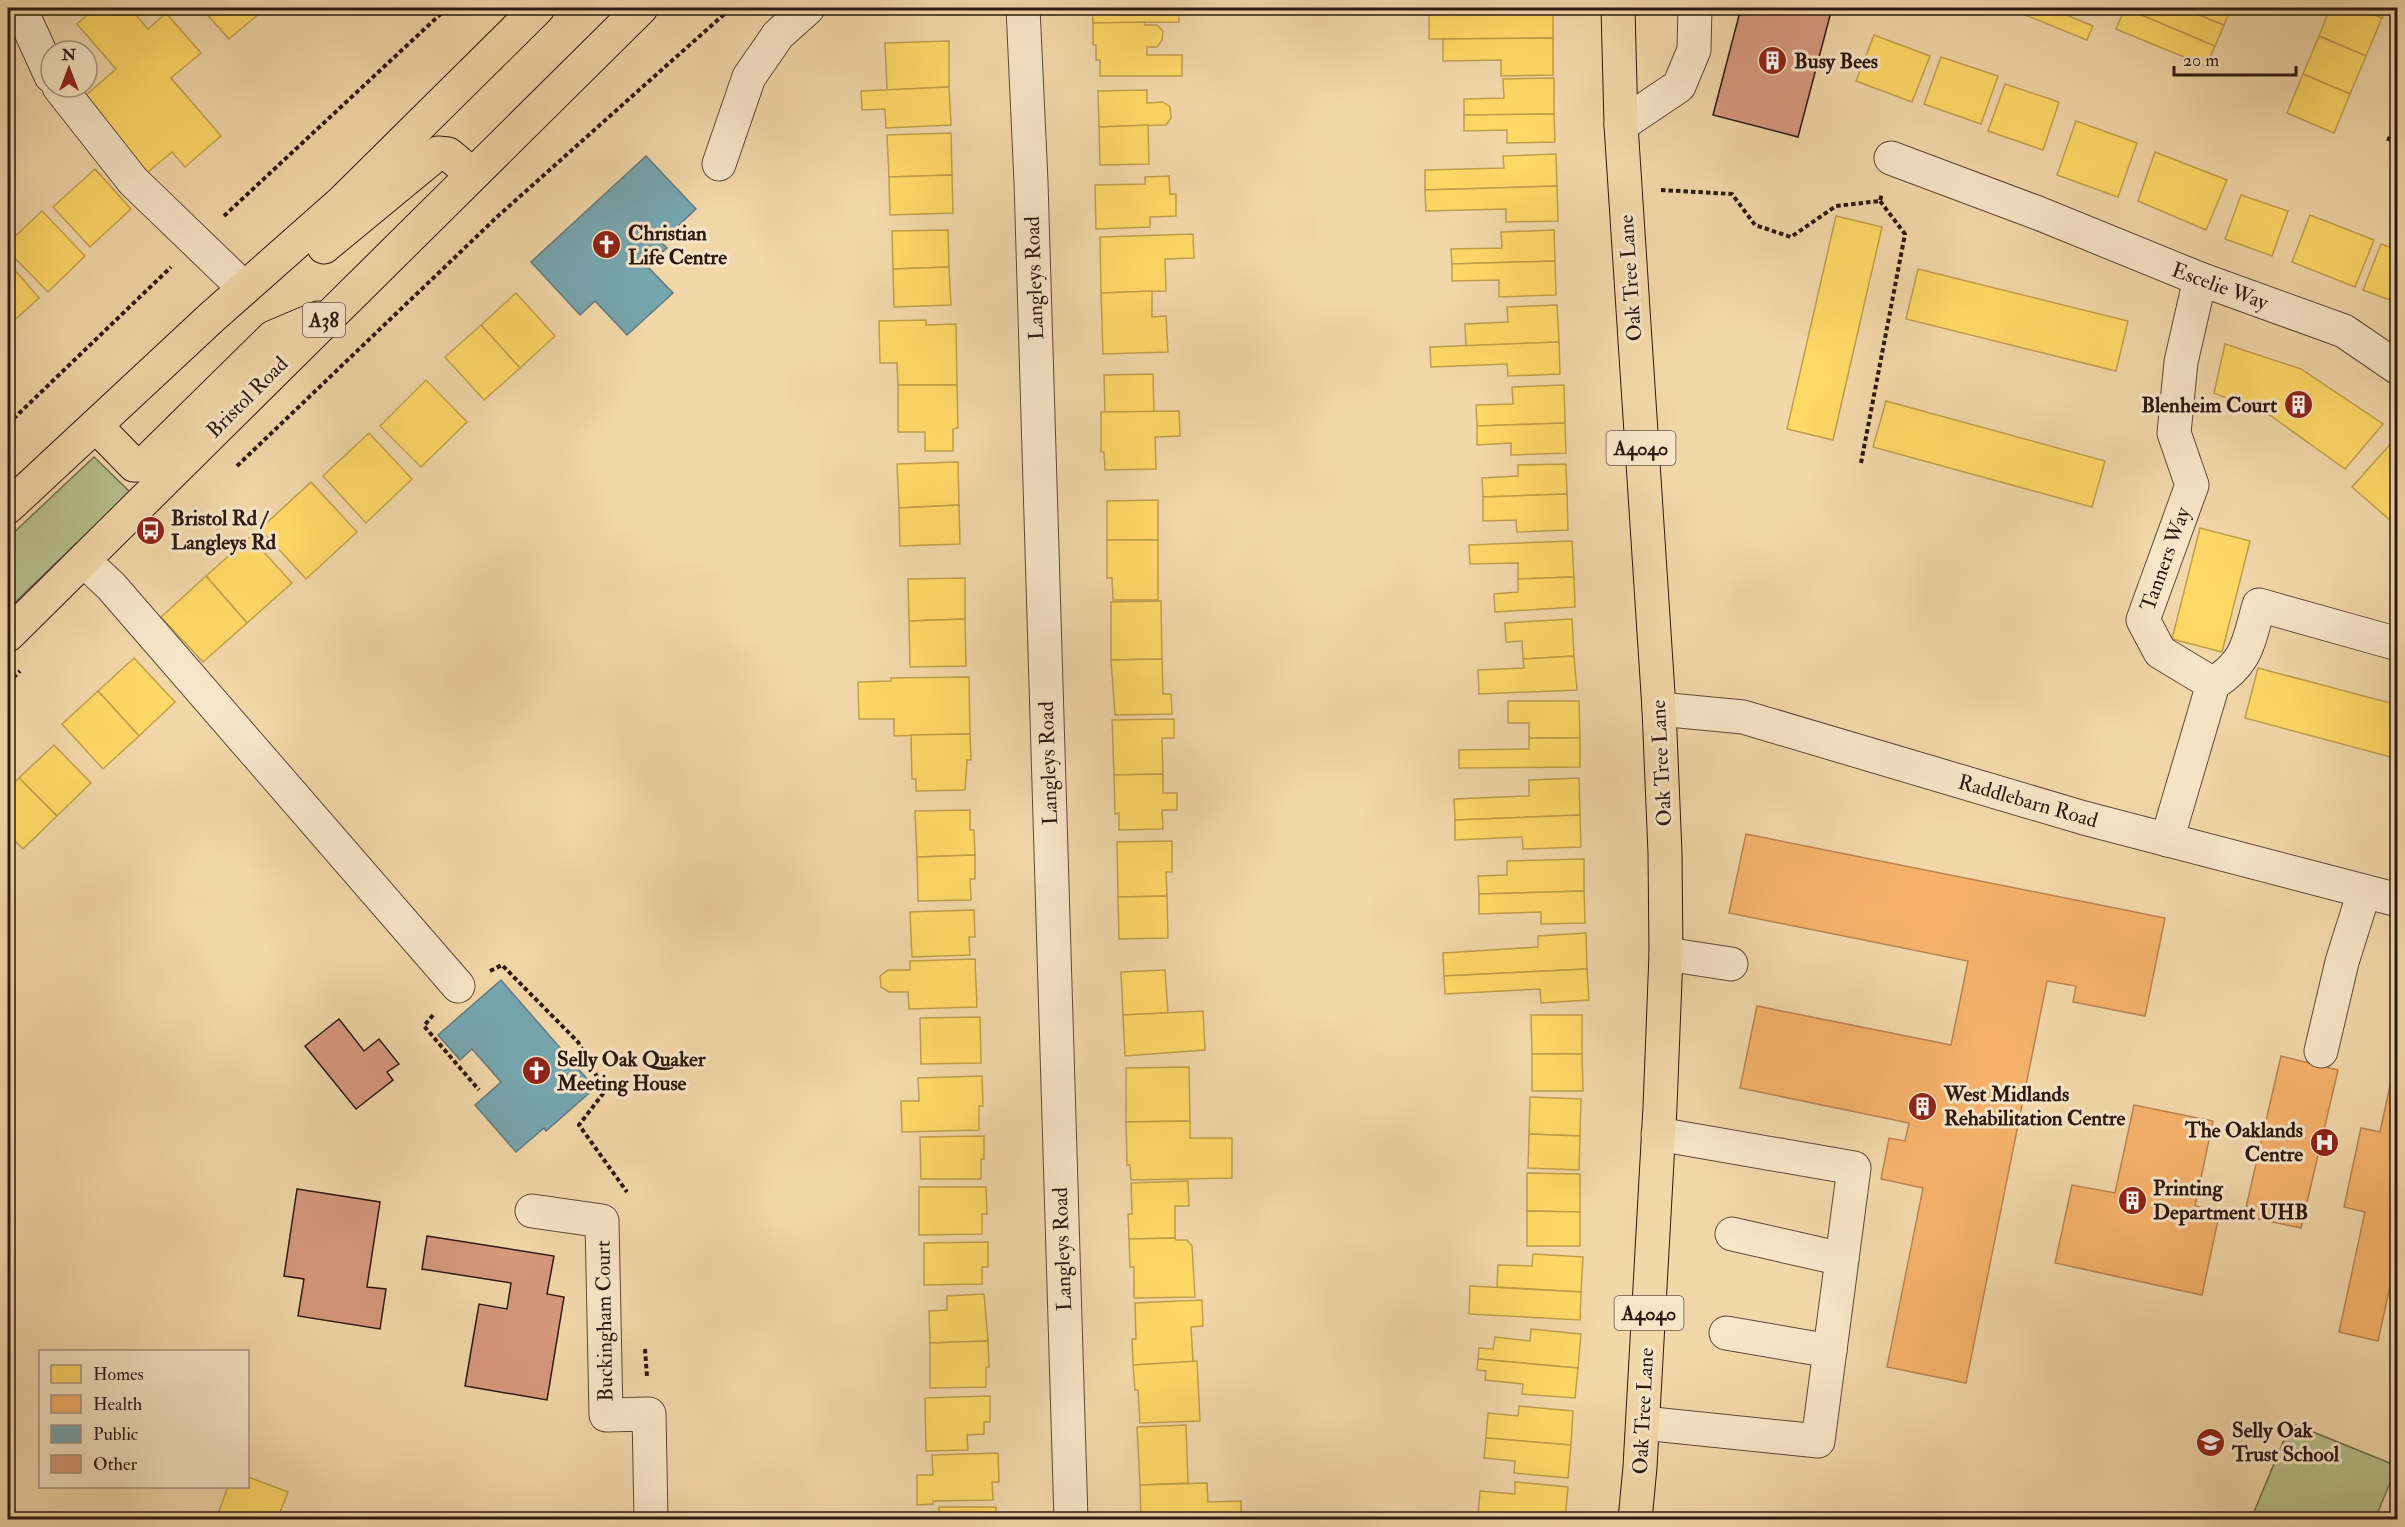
<svg xmlns="http://www.w3.org/2000/svg" width="2405" height="1527" font-family="'IM FELL Double Pica',serif">
	<rect width="100%" height="100%" fill="#f2d7a9"/>
	<filter id="stains"><feTurbulence type="fractalNoise" baseFrequency=".00333" numOctaves="4"/><feColorMatrix values="0 0 0 0 .2 0 0 0 0 .09 0 0 0 0 .02 0 0 0 .5 -.17"/></filter>
	<radialGradient id="worn" r=".72"><stop offset=".6" stop-color="#630" stop-opacity="0"/><stop offset="1" stop-color="#630" stop-opacity=".3"/></radialGradient>
	<g fill="#b7bf8b" stroke="#726c4e" stroke-width="1.5">
		<polygon points="94,457 130,492 8,609 8,538"/>
		<polygon points="2291,1423 2397,1466 2375,1519 2251,1519"/>
	</g>
	<g fill="#ffd966" stroke="#c09f4c" stroke-width="1.5">
		<polygon points="95,8 130,8 148,29 166,13 201,53 171,78 221,136 185,167 172,152 142,177 106,136 113,129 85,96 116,69 77,24"/>
		<polygon points="201,8 266,8 229,39"/>
		<polygon points="1092,8 1179,8 1179,22 1093,23"/>
		<polygon points="1507,8 1553,8 1553,38 1429,39 1429,12 1507,12"/>
		<polygon points="2008,8 2061,8 2059,12 2093,26 2087,40"/>
		<polygon points="2125,8 2215,46 2206,66 2116,29"/>
		<polygon points="2125,8 2182,8 2224,25 2215,46"/>
		<polygon points="2182,8 2231,8 2224,25"/>
		<polygon points="2330,8 2358,8 2382,18 2366,56 2319,36"/>
		<polygon points="2358,8 2387,8 2382,18"/>
		<polygon points="1145,22 1145,25 1157,25 1163,31 1162,40 1157,47 1147,47 1147,55 1182,55 1182,76 1100,76 1100,60 1096,60 1096,45 1093,45 1093,23"/>
		<polygon points="1874,35 1930,56 1912,102 1856,81"/>
		<polygon points="2319,36 2366,56 2350,94 2303,74"/>
		<polygon points="1553,38 1553,75 1501,76 1501,60 1443,61 1443,39"/>
		<polygon points="949,41 949,87 887,90 885,43"/>
		<polygon points="1941,57 1998,76 1981,124 1924,104"/>
		<polygon points="2303,74 2350,94 2334,133 2287,113"/>
		<polygon points="1554,78 1554,114 1464,115 1464,99 1504,98 1503,79"/>
		<polygon points="2005,84 2059,102 2043,150 1988,131"/>
		<polygon points="949,87 951,125 886,128 885,109 862,110 861,91"/>
		<polygon points="1147,90 1147,103 1163,102 1170,107 1171,118 1166,125 1099,127 1098,91"/>
		<polygon points="1554,114 1555,142 1507,143 1507,130 1464,131 1464,115"/>
		<polygon points="2076,121 2137,143 2118,197 2057,175"/>
		<polygon points="1148,125 1149,164 1100,165 1099,127"/>
		<polygon points="951,133 952,175 889,177 887,135"/>
		<polygon points="2155,152 2227,180 2206,230 2138,201"/>
		<polygon points="1556,154 1557,186 1425,190 1425,170 1504,168 1503,156"/>
		<polygon points="95,169 131,209 90,247 53,207"/>
		<polygon points="952,175 953,213 890,215 889,177"/>
		<polygon points="1169,176 1170,194 1176,194 1176,216 1150,217 1150,227 1096,229 1095,185 1145,184 1145,177"/>
		<polygon points="1557,186 1558,221 1506,222 1506,209 1426,211 1425,190"/>
		<polygon points="2241,195 2288,211 2272,256 2225,239"/>
		<polygon points="42,211 85,256 48,292 8,251 8,243"/>
		<polygon points="2310,215 2374,240 2355,287 2292,262"/>
		<polygon points="1836,216 1882,227 1833,440 1787,429"/>
		<polygon points="948,230 949,267 893,269 892,231"/>
		<polygon points="1554,230 1555,261 1452,264 1451,249 1502,248 1501,232"/>
		<polygon points="1193,234 1194,258 1165,259 1166,291 1101,293 1100,237"/>
		<polygon points="2381,244 2398,250 2398,303 2363,290"/>
		<polygon points="1555,261 1556,295 1499,297 1499,280 1452,281 1452,264"/>
		<polygon points="8,262 39,298 8,326"/>
		<polygon points="949,267 951,305 894,307 893,269"/>
		<polygon points="1918,269 2128,321 2116,371 1906,319"/>
		<polygon points="1152,291 1152,317 1166,316 1168,352 1103,354 1101,293"/>
		<polygon points="516,293 555,336 520,368 481,325"/>
		<polygon points="1557,305 1559,342 1466,346 1465,324 1508,322 1507,307"/>
		<polygon points="926,320 926,325 956,324 957,385 898,385 897,363 880,363 879,321"/>
		<polygon points="481,325 520,368 484,400 445,357"/>
		<polygon points="1559,342 1560,374 1508,376 1507,364 1431,367 1430,347"/>
		<polygon points="2225,344 2301,369 2383,424 2345,469 2271,416 2214,393"/>
		<polygon points="1153,374 1154,412 1105,412 1104,375"/>
		<polygon points="426,380 467,422 421,467 380,426"/>
		<polygon points="898,385 957,385 958,428 953,429 953,451 925,451 925,432 898,432"/>
		<polygon points="1564,385 1565,423 1477,426 1476,405 1513,404 1512,387"/>
		<polygon points="1886,401 2105,461 2092,507 1873,447"/>
		<polygon points="1179,411 1180,436 1155,437 1156,469 1105,470 1104,452 1101,452 1101,412"/>
		<polygon points="1565,423 1566,453 1511,455 1511,443 1477,445 1477,426"/>
		<polygon points="369,433 412,479 366,523 323,476"/>
		<polygon points="2395,439 2398,442 2398,527 2352,487"/>
		<polygon points="958,462 959,505 899,508 897,464"/>
		<polygon points="1566,464 1567,494 1483,497 1482,478 1518,476 1518,465"/>
		<polygon points="311,482 357,532 306,579 260,529"/>
		<polygon points="1567,494 1568,530 1517,532 1516,520 1483,521 1483,497"/>
		<polygon points="1158,500 1158,540 1107,540 1107,501"/>
		<polygon points="959,505 960,544 900,546 899,508"/>
		<polygon points="2200,528 2250,541 2222,652 2172,639"/>
		<polygon points="250,537 292,583 247,623 206,576"/>
		<polygon points="1107,540 1158,540 1158,600 1113,600 1112,578 1107,578"/>
		<polygon points="1572,541 1574,577 1518,579 1518,563 1470,564 1469,545"/>
		<polygon points="206,576 247,623 203,662 161,617"/>
		<polygon points="1574,577 1575,607 1495,612 1494,594 1518,592 1518,579"/>
		<polygon points="965,578 965,619 909,621 908,579"/>
		<polygon points="1161,601 1162,659 1111,660 1111,602"/>
		<polygon points="965,619 966,666 910,667 909,621"/>
		<polygon points="1572,619 1574,656 1523,659 1522,641 1506,642 1505,623"/>
		<polygon points="1574,656 1577,690 1479,694 1478,670 1524,668 1523,659"/>
		<polygon points="134,658 175,702 139,736 98,691"/>
		<polygon points="1162,659 1163,694 1171,694 1172,714 1115,715 1111,660"/>
		<polygon points="2258,668 2398,705 2398,759 2245,718"/>
		<polygon points="969,677 970,734 894,736 894,719 859,719 858,682 891,681 891,678"/>
		<polygon points="98,691 139,736 103,769 62,724"/>
		<polygon points="1508,701 1579,701 1580,738 1529,738 1529,723 1508,723"/>
		<polygon points="1174,719 1174,738 1162,738 1163,774 1114,775 1112,720"/>
		<polygon points="970,734 971,760 967,760 965,790 916,791 916,779 912,779 911,735"/>
		<polygon points="1529,738 1580,738 1580,767 1459,768 1459,750 1529,749"/>
		<polygon points="54,745 91,783 57,816 19,778"/>
		<polygon points="1163,774 1163,793 1177,793 1177,810 1162,810 1163,829 1119,830 1119,813 1115,814 1114,775"/>
		<polygon points="19,778 57,816 23,849 8,834 8,789"/>
		<polygon points="1579,778 1580,815 1455,820 1454,799 1529,796 1529,780"/>
		<polygon points="970,810 970,830 974,830 975,855 917,857 915,811"/>
		<polygon points="1580,815 1581,847 1523,849 1522,837 1455,840 1455,820"/>
		<polygon points="1172,841 1172,872 1166,872 1167,896 1118,897 1117,842"/>
		<polygon points="975,855 975,879 970,879 971,900 918,901 917,857"/>
		<polygon points="1584,859 1584,891 1479,894 1478,876 1507,875 1507,861"/>
		<polygon points="1584,891 1585,923 1541,924 1541,912 1479,914 1479,894"/>
		<polygon points="1167,896 1168,938 1119,939 1118,897"/>
		<polygon points="974,910 975,937 969,937 970,955 912,957 910,912"/>
		<polygon points="1586,933 1587,969 1444,976 1443,953 1538,947 1538,936"/>
		<polygon points="975,959 977,1007 909,1009 908,992 889,992 881,987 880,976 888,970 910,970 910,961"/>
		<polygon points="1587,969 1589,1000 1541,1003 1540,989 1445,994 1444,976"/>
		<polygon points="1165,970 1168,1013 1123,1015 1121,972"/>
		<polygon points="1203,1011 1205,1050 1125,1056 1123,1015"/>
		<polygon points="1531,1015 1582,1015 1582,1054 1532,1054"/>
		<polygon points="980,1017 981,1063 921,1064 920,1018"/>
		<polygon points="1532,1054 1582,1054 1583,1091 1532,1091"/>
		<polygon points="1189,1067 1190,1121 1126,1122 1126,1068"/>
		<polygon points="982,1076 983,1106 979,1106 979,1130 902,1132 901,1101 919,1101 918,1078"/>
		<polygon points="1530,1097 1581,1099 1580,1136 1529,1134"/>
		<polygon points="1190,1121 1190,1138 1232,1138 1232,1178 1131,1180 1130,1165 1127,1165 1126,1122"/>
		<polygon points="1529,1134 1580,1136 1579,1170 1528,1168"/>
		<polygon points="984,1136 984,1159 981,1159 981,1179 921,1179 920,1137"/>
		<polygon points="1527,1173 1580,1174 1580,1212 1527,1211"/>
		<polygon points="1188,1181 1189,1206 1175,1206 1175,1238 1129,1239 1128,1214 1132,1214 1131,1183"/>
		<polygon points="919,1187 986,1187 987,1214 982,1214 982,1234 919,1235"/>
		<polygon points="1527,1211 1580,1212 1580,1246 1527,1246"/>
		<polygon points="1175,1238 1176,1240 1187,1240 1192,1246 1195,1297 1134,1298 1134,1267 1130,1267 1129,1239"/>
		<polygon points="988,1242 988,1267 982,1267 982,1284 924,1285 924,1243"/>
		<polygon points="1533,1254 1583,1257 1581,1292 1497,1287 1498,1265 1532,1266"/>
		<polygon points="1470,1286 1581,1292 1580,1320 1469,1314"/>
		<polygon points="984,1294 988,1341 930,1343 929,1311 947,1310 947,1296"/>
		<polygon points="1202,1300 1203,1326 1191,1327 1193,1362 1133,1365 1132,1339 1136,1339 1135,1303"/>
		<polygon points="1531,1329 1581,1334 1578,1368 1478,1359 1479,1348 1493,1349 1495,1337 1530,1341"/>
		<polygon points="988,1341 989,1367 986,1367 986,1387 930,1388 930,1343"/>
		<polygon points="1478,1359 1578,1368 1575,1398 1522,1394 1523,1384 1485,1380 1486,1371 1477,1370"/>
		<polygon points="1197,1361 1200,1421 1140,1423 1138,1390 1135,1390 1133,1365"/>
		<polygon points="990,1396 990,1422 984,1422 984,1434 967,1435 968,1450 926,1451 925,1398"/>
		<polygon points="1519,1406 1573,1411 1571,1445 1486,1438 1488,1413 1518,1416"/>
		<polygon points="1186,1425 1188,1483 1140,1485 1137,1427"/>
		<polygon points="1486,1438 1571,1445 1568,1478 1514,1473 1515,1461 1484,1458"/>
		<polygon points="998,1453 999,1482 992,1482 993,1500 933,1501 933,1504 917,1505 917,1475 933,1475 932,1455"/>
		<polygon points="248,1477 288,1492 277,1520 216,1520 228,1486 248,1486"/>
		<polygon points="1515,1482 1568,1487 1565,1520 1478,1514 1480,1491 1515,1494"/>
		<polygon points="1207,1483 1208,1502 1241,1501 1241,1520 1141,1520 1140,1485"/>
		<rect x="939" y="1507" width="57" height="13"/>
		<polygon points="1478,1514 1543,1520 1478,1520"/>
	</g>
	<g fill="#f6b26b" stroke="#ba8450" stroke-width="1.5">
		<polygon points="1746,834 2165,918 2145,1016 2073,1002 2076,986 2047,981 1966,1383 1887,1367 1923,1188 1881,1179 1889,1138 1905,1141 1909,1123 1740,1088 1757,1006 1951,1045 1968,961 1729,913"/>
		<polygon points="2398,1049 2398,1250 2378,1341 2339,1332 2365,1212 2344,1207 2361,1128 2380,1132"/>
		<polygon points="2281,1056 2338,1070 2301,1228 2244,1216"/>
		<polygon points="2134,1105 2213,1121 2195,1206 2220,1211 2202,1295 2055,1263 2072,1185 2115,1193"/>
	</g>
	<g fill="#76a5af" stroke="#607b80" stroke-width="1.5">
		<polygon points="646,156 696,209 661,242 667,248 647,266 673,293 627,335 595,301 580,315 531,262"/>
		<polygon points="501,980 595,1088 546,1131 544,1128 516,1152 475,1105 501,1082 472,1049 460,1060 438,1035"/>
	</g>
	<g fill="#d6997e" stroke="#2d1811" stroke-width="1.5">
		<polygon points="1741,8 1832,8 1798,137 1713,115"/>
		<polygon points="339,1019 364,1051 379,1039 399,1064 387,1072 393,1080 356,1109 305,1046"/>
		<polygon points="297,1189 380,1202 367,1287 386,1289 380,1329 298,1316 304,1279 284,1276"/>
		<polygon points="427,1236 554,1256 547,1294 564,1297 547,1400 465,1386 479,1304 507,1309 511,1283 422,1269"/>
	</g>
	<g fill="none" stroke-linecap="round" stroke-linejoin="round">
		<defs>
			<g id="minor">
				<polyline points="20,8 51,76"/>
				<polyline points="1023,8 1031,182 1071,1520"/>
				<polyline points="59,87 133,181 244,288"/>
				<polyline points="1621,125 1679,86 1694,50 1695,8"/>
				<polyline points="1891,158 2038,213 2200,279 2344,331 2398,368"/>
				<polyline points="719,164 749,77 778,35 808,8"/>
				<polyline points="84,561 111,586 458,986"/>
				<path d="M2213,684C2248,662 2248,643 2259,605L2398,644"/>
				<polyline points="1659,709 1743,717 2084,818 2398,900"/>
				<polyline points="2167,840 2213,684 2160,652 2143,620 2192,485 2174,433 2181,362 2200,279"/>
				<polyline points="1666,954 1731,964"/>
				<polyline points="2321,1051 2342,962 2364,892"/>
				<polyline points="532,1211 602,1221 606,1415 649,1414 651,1520"/>
				<polyline points="1732,1234 1842,1259"/>
				<polyline points="1726,1333 1830,1351"/>
				<polyline points="1643,1423 1818,1441 1854,1168 1658,1134"/>
			</g>
			<g id="highway">
				<polyline points="1618,8 1621,125 1659,709 1665,853 1666,954 1660,1107 1640,1467 1635,1520"/>
				<polyline points="324,247 438,153 448,154 472,174"/>
				<polyline points="96,426 134,465 143,465 273,337 318,318"/>
				<polyline points="8,507 212,317 343,201 538,8"/>
				<polyline points="8,635 641,8"/>
			</g>
		</defs>
		<use href="#minor" stroke="#5e4837" stroke-width="35"/>
		<use href="#highway" stroke="#2d1811" stroke-width="35"/>
		<g stroke="#2d1811" stroke-width="4" stroke-dasharray="4.5 3" stroke-linecap="butt">
			<polyline points="2388,141 2398,118"/>
			<polyline points="1661,190 1732,194 1755,225 1791,237 1836,206 1880,201 1882,193"/>
			<polyline points="224,216 447,8"/>
			<polyline points="8,424 171,267"/>
			<polyline points="1861,463 1905,234 1880,201"/>
			<polyline points="237,466 498,216 731,8"/>
			<polyline points="8,683 20,671"/>
			<polyline points="490,971 502,965 578,1042 605,1091 579,1125 627,1192"/>
			<polyline points="433,1015 424,1026 479,1090"/>
			<polyline points="645,1349 647,1377"/>
		</g>
		<use href="#minor" stroke="#f7e5c7" stroke-width="33"/>
		<use href="#highway" stroke="#f2d7a9" stroke-width="33"/>
	</g>
	<defs>
		<symbol id="building-disc" viewBox="-11 -11 22 22"><circle r="9.5" fill="#8f2418" stroke="#f7e5c7"/><path d="M-4-6H4V6H1V3H-1V6H-4ZM-2.5-4.3h1.7v1.8h-1.7ZM.8-4.3h1.7v1.8H.8ZM-2.5-1h1.7V.8h-1.7ZM.8-1h1.7V.8H.8Z" fill="#fff"/></symbol>
		<symbol id="church-disc" viewBox="-11 -11 22 22"><circle r="9.5" fill="#8f2418" stroke="#f7e5c7"/><path d="M-1.2-6h2.4v3.5h3.3v2.4h-3.3V6h-2.4V-.1h-3.3v-2.4h3.3Z" fill="#fff"/></symbol>
		<symbol id="bus-disc" viewBox="-11 -11 22 22"><circle r="9.5" fill="#8f2418" stroke="#f7e5c7"/><path d="M-5-6H5V4H4V6H2V4H-2V6H-4V4H-5ZM-3.5-4V0h7V-4ZM-3.5 1.2v1.5H-2V1.2ZM2 1.2v1.5H3.5V1.2Z" fill="#fff"/></symbol>
		<symbol id="hospital-disc" viewBox="-11 -11 22 22"><circle r="9.5" fill="#8f2418" stroke="#f7e5c7"/><path d="M-5-5h3v3.5h4V-5h3V5h-3V1.5h-4V5h-3Z" fill="#fff"/></symbol>
		<symbol id="school-disc" viewBox="-11 -11 22 22"><circle r="9.5" fill="#8f2418" stroke="#f7e5c7"/><path d="M0-5L7-2L0 1L-7-2ZM-4 1L0 2.5L4 1V4Q0 6-4 4Z" fill="#fff"/></symbol>
	</defs>
	<g fill-rule="evenodd">
		<use href="#building-disc" x="1756" y="44" width="33" height="33"/>
		<use href="#church-disc" x="590" y="228" width="33" height="33"/>
		<use href="#building-disc" x="2282" y="388" width="33" height="33"/>
		<use href="#bus-disc" x="134" y="514" width="33" height="33"/>
		<use href="#church-disc" x="520" y="1054" width="33" height="33"/>
		<use href="#building-disc" x="1906" y="1090" width="33" height="33"/>
		<use href="#hospital-disc" x="2308" y="1126" width="33" height="33"/>
		<use href="#building-disc" x="2116" y="1184" width="33" height="33"/>
		<use href="#school-disc" x="2194" y="1426" width="33" height="33"/>
	</g>
	<g text-anchor="middle" stroke-width="6" stroke-linejoin="round" paint-order="stroke">
		<g fill="#f7e5c7" stroke="#6a5648" stroke-width="1.5">
			<rect x="303" y="303" width="42" height="34" rx="4.5"/>
			<rect x="1606.5" y="431" width="69" height="34" rx="4.5"/>
			<rect x="1614.5" y="1296" width="69" height="34" rx="4.5"/>
		</g>
		<g font-size="20" font-weight="bold" fill="#2d1811">
			<text x="324" y="327">A38</text>
			<text x="1641" y="455">A4040</text>
			<text x="1649" y="1320">A4040</text>
		</g>
		<g font-size="21" font-weight="bold" fill="#2d1811" stroke="#f7e5c7" text-anchor="start">
			<text x="1794" y="68">Busy Bees</text>
			<text x="628" y="240">Christian<tspan x="628" dy="24">Life Centre</tspan></text>
			<text x="2277" y="412" text-anchor="end">Blenheim Court</text>
			<text x="171" y="525">Bristol Rd /<tspan x="171" dy="24">Langleys Rd</tspan></text>
			<text x="557" y="1066">Selly Oak Quaker<tspan x="557" dy="24">Meeting House</tspan></text>
			<text x="1944" y="1101">West Midlands<tspan x="1944" dy="24">Rehabilitation Centre</tspan></text>
			<text x="2303" y="1137" text-anchor="end">The Oaklands<tspan x="2303" dy="24">Centre</tspan></text>
			<text x="2153" y="1195">Printing<tspan x="2153" dy="24">Department UHB</tspan></text>
			<text x="2232" y="1437">Selly Oak<tspan x="2232" dy="24">Trust School</tspan></text>
		</g>
		<g font-size="21" fill="#2d1811" stroke="#f7e5c7">
			<text transform="translate(1034 278) rotate(-92)" y="7">Langleys Road</text>
			<text transform="translate(1630 278) rotate(-94)" y="7">Oak Tree Lane</text>
			<text transform="translate(2220 286) rotate(20)" y="7">Escelie Way</text>
			<text transform="translate(247 397) rotate(-45)" y="7">Bristol Road</text>
			<text transform="translate(2165 559) rotate(-70)" y="7">Tanners Way</text>
			<text transform="translate(1048 763) rotate(-92)" y="7">Langleys Road</text>
			<text transform="translate(1661 763) rotate(-93)" y="7">Oak Tree Lane</text>
			<text transform="translate(2028 801) rotate(16)" y="7">Raddlebarn Road</text>
			<text transform="translate(1062 1249) rotate(-92)" y="7">Langleys Road</text>
			<text transform="translate(604 1321) rotate(-91)" y="7">Buckingham Court</text>
			<text transform="translate(1643 1411) rotate(-87)" y="7">Oak Tree Lane</text>
		</g>
	</g>
	<rect width="2405" height="1527" fill="none" stroke="#f2d7a9" stroke-width="30"/>
	<rect x="9" y="9" width="2387" height="1509" fill="none" stroke="#2d1811" stroke-width="3"/>
	<rect x="15" y="15" width="2375" height="1497" fill="none" stroke="#2d1811" stroke-width="1.5"/>
	<rect x="39" y="1350" width="210" height="138" fill="#f7e5c7" stroke="#a6937e" stroke-width="1.5"/>
	<rect x="51" y="1365" width="30" height="18" fill="#ffd966" stroke="#a6937e" stroke-width="1.5"/>
	<text x="93" y="1380" font-size="18" fill="#2d1811">Homes</text>
	<rect x="51" y="1395" width="30" height="18" fill="#f6b26b" stroke="#a6937e" stroke-width="1.5"/>
	<text x="93" y="1410" font-size="18" fill="#2d1811">Health</text>
	<rect x="51" y="1425" width="30" height="18" fill="#76a5af" stroke="#a6937e" stroke-width="1.5"/>
	<text x="93" y="1440" font-size="18" fill="#2d1811">Public</text>
	<rect x="51" y="1455" width="30" height="18" fill="#d6997e" stroke="#a6937e" stroke-width="1.5"/>
	<text x="93" y="1470" font-size="18" fill="#2d1811">Other</text>
	<g transform="translate(69 69)"><circle r="28" fill="#f7e5c7" stroke="#a6937e" stroke-width="1.5"/>
	<path d="M0-4.5L10 22L0 15L-10 22Z" fill="#8f2418"/>
	<text y="-9" font-size="16" font-weight="bold" text-anchor="middle" fill="#2d1811">N</text>
	</g>
	<path d="M2174 66v9h122v-9" fill="none" stroke="#2d1811" stroke-width="3"/>
	<text x="2183" y="66" font-size="18" fill="#2d1811" stroke="#f7e5c7" stroke-width="4.5" paint-order="stroke">20 m</text>
	<rect width="100%" height="100%" filter="url(#stains)"/>
	<rect width="100%" height="100%" fill="url(#worn)"/>
</svg>
